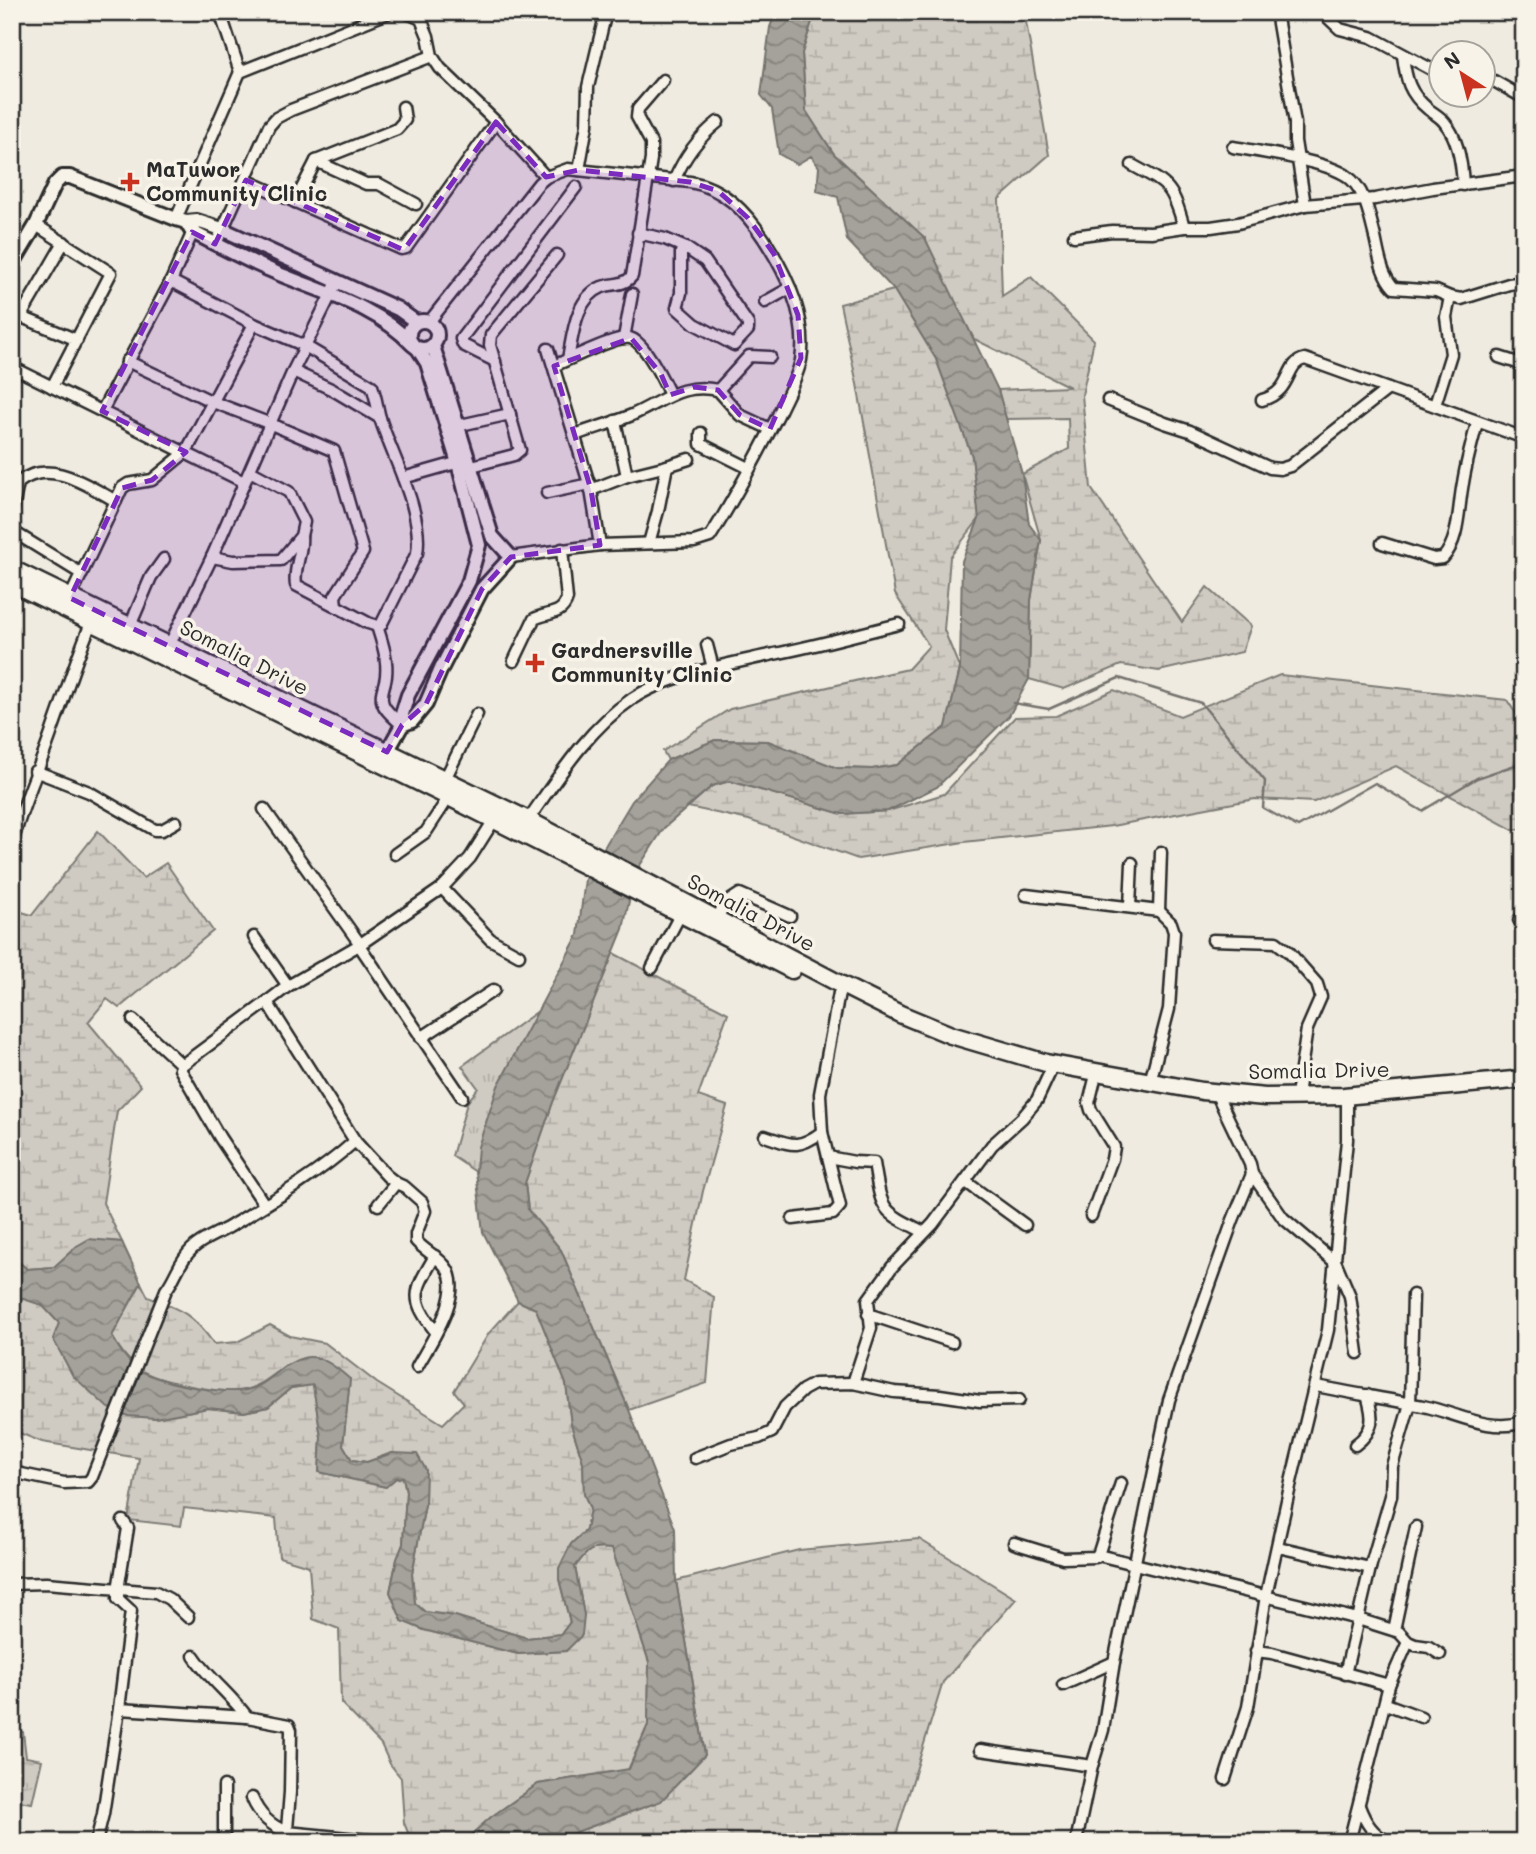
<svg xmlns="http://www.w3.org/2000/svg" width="1536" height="1854" font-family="Mali,sans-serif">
	<defs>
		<pattern id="grass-tufts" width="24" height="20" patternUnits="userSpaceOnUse" patternTransform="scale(1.75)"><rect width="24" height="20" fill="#cfcbc2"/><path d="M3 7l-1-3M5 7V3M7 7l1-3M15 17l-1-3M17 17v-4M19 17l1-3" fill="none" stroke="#b2aea7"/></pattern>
		<pattern id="wetland-marsh" width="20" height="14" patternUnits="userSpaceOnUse" patternTransform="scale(1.75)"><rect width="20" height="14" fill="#cfcbc2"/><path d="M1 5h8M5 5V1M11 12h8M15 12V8" fill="none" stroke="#b2aea7"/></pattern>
		<pattern id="water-waves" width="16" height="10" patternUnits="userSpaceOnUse" patternTransform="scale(1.75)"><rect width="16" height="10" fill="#a4a29a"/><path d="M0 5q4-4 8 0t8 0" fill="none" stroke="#86847e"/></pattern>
	</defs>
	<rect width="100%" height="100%" fill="#efebe0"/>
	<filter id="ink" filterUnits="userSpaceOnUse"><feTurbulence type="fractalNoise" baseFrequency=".0143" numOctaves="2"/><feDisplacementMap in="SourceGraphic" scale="14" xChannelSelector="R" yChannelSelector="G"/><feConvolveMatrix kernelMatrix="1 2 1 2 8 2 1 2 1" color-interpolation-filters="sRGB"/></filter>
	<g filter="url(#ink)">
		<path fill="url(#grass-tufts)" stroke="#7d7b76" stroke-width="2" d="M538,1011C511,1062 482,1113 476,1172L452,1156L467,1103L478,1088L462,1066Z"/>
		<g fill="url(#wetland-marsh)" stroke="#7d7b76" stroke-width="2">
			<polygon points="815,12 931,12 931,17 1025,16 1049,155 999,199 1002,296 1031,277 1094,340 1082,395 1091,488 1182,622 1207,587 1251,626 1242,652 1159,671 1121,665 1064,689 1029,679 1031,600 1041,540 1022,474 1069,449 1068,418 1006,419 998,390 1070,387 974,339 955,303 925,238 834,154 806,111 802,53"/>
			<polygon points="894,290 936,359 972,456 979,519 950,557 944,630 960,669 946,727 897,765 872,769 837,768 768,741 715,740 668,760 663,751 730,709 908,669 929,646 895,594 857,384 840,304"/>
			<polygon points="1280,675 1507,700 1524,726 1524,829 1513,830 1396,766 1314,802 1255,799 1112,826 964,842 858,859 749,820 688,807 712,786 730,781 842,814 888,811 944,794 1015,717 1056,716 1114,690 1180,716"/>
			<polygon points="98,831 143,878 166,863 213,931 119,1008 107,999 88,1022 141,1086 117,1111 103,1203 122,1242 89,1240 77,1246 54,1267 27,1269 12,1256 12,909 32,915"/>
			<polygon points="613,953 728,1013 698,1096 727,1106 703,1191 684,1280 714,1297 707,1383 629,1410 561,1250 528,1210 525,1183 553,1102"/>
			<path d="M141,1283L148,1297C182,1310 193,1314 214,1344L237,1342L270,1325L290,1336L325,1343L377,1383L443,1424L464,1403L454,1391L489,1333L518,1301L536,1309L566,1384L571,1424L583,1462L584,1494L590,1509L586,1530L571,1544L559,1579L570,1622L561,1634L527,1638L455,1616L425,1612L415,1603L412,1574L425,1505L392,1453L367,1462L352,1460L343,1445L350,1379L287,1365C273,1375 261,1386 245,1390C226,1395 154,1381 139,1369C127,1360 119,1349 112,1336Z"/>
			<path d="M12,1295L42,1305L59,1323L54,1339L73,1376L155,1418L208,1408L244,1412L268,1407L291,1388L313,1385L321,1437L319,1472L385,1487L396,1478L403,1477L406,1491L403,1544L397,1559L390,1592L402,1621L424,1630L518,1654L566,1651L584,1615L575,1567C588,1550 590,1546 612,1549L649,1662L648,1725L628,1770L538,1784L491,1817L463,1842H412L404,1823L401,1778L390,1764L381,1744L341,1703L339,1629L313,1619L309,1566L279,1557L276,1518L184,1508L181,1526L128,1520L139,1458L42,1442L12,1430Z"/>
			<polygon points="919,1539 1016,1599 943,1682 894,1842 549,1842 661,1801 705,1755 676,1581 799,1550"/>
			<polygon points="12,1730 23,1732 26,1757 42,1760 32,1803 12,1800"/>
		</g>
		<path fill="url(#water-waves)" stroke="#74726e" stroke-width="2" d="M776,12H815L802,53L806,111L834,154L925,238L998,390L1022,474L1029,524L1041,540L1031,600L1029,679L1009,716L937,787L888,811L842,814L730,781L712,786L664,828L635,873L623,929L553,1102L525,1183L528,1210L561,1250L629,1410L675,1529L676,1581L705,1755L661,1801L549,1842H463L491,1817L538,1784L629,1769L648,1725L649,1662L612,1549C590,1546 588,1550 575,1567L584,1615L582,1635L566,1651L518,1654L424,1630L402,1621L390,1592L397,1559L403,1544L406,1491L403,1477L396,1478L386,1487L319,1472L321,1437L313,1385L291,1388L268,1407L244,1412L208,1408L155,1418L128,1416L107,1407L73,1376L53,1339L59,1323L42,1305L12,1295V1256L27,1269L54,1267L77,1246L89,1239L122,1242L141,1283L112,1336C119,1349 129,1365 143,1372C168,1384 233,1399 258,1386C274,1378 285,1362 303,1358C321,1353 338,1369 350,1379L343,1445L352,1460L367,1462L392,1453L417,1454L426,1470L425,1505L412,1574L415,1603L425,1612L455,1616L527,1638L561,1634L570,1622L559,1579V1568L571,1544L586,1530L590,1509L584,1494L583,1462L571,1424L566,1384L536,1309L518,1301L483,1232L476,1172L478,1147L498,1086L578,935L585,879L632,801L668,760L715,740L768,741L837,768L872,769L897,765L946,727L960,669L962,561L979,519L972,456L936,359L894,290L847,240L838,197L817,191L819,167L811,156L797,164L779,154L772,109L761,95L770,27Z"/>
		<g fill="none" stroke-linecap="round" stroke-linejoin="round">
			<polyline stroke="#74726e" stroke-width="2.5" points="1013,703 1049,709 1119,678 1201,703 1265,781 1263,808 1298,827 1375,783 1422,811 1477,778 1524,762"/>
			<defs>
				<g id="minor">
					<polyline points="220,12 240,72"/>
					<polyline points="405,12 421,19 428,36 432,56 440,68 496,122 546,177"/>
					<polyline points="1276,12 1295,123 1295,141 1305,205"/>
					<polyline points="1322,12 1340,29 1371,37 1442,75"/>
					<path d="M1403,56C1406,80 1409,93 1428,109C1433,113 1441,117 1445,123C1458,138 1462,166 1463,185"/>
					<polyline points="1484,79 1494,81 1524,98"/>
					<path d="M1233,147C1261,152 1326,161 1347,176C1365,189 1369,214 1374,233C1379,253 1380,273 1394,288L1436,291L1450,297L1461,299L1509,284L1524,282"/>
					<polyline points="316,161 366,184 379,184 416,204"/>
					<path d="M1132,165C1169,185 1172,185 1184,227"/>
					<polyline points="579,170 587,125 588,87 606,12"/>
					<polyline points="246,180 401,249 406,248 496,122"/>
					<path d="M674,181C684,157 698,138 718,122"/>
					<polyline points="295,202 316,161 397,129 405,120 403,107"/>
					<polyline points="176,219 240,72 390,12"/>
					<polyline points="36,225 111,273 52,387"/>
					<polyline points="638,233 665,239 686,248"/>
					<polyline points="1074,236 1112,231 1151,232 1184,227 1211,227 1238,223 1305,205 1375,199 1433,188 1524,176"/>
					<polyline points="216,244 269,126 276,118 291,110 432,56"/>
					<polygon points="686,248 705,261 748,324 748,330 734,345 695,324 677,308 681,293 681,252"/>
					<path d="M171,281L254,324L305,346L372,386C376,397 377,407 380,418C392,457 424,512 417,553L381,625L377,626L368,623L296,585C293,568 303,553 301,536"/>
					<polyline points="765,302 790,288"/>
					<polyline points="12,313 77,340"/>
					<polyline points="21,316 64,242"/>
					<path d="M429,322L539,183L546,177L568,169L690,182C723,187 746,212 764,239C786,273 808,318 801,360C797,379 786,397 778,415C757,456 735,498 710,537L694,542L600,545L511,557"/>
					<polyline points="624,338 632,294"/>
					<polyline points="548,349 591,490 600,545"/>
					<polyline points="770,357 749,356 718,390 740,415 770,429"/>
					<polyline points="1499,357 1524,365"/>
					<path d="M568,359C573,335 575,298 602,287C613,283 624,286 632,276L651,159V143L637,117L638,109L663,80"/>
					<polyline points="127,361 213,402 271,424 334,451 363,552 335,596 336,606"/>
					<polyline points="495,361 463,345 461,339 576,187"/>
					<path d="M554,366C567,360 618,335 630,338C645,342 664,382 670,395"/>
					<polyline points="12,367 244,482"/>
					<polyline points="293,371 333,390 380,418"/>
					<polyline points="1108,400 1165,423 1190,431 1270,468 1280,469 1290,466 1388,389"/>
					<path d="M1262,400C1294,391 1284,363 1305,359L1524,438"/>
					<polyline points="1435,405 1451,354 1446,317 1450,297"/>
					<polyline points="102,411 171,281 195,227"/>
					<polyline points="615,421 627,476"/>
					<polyline points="456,426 510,414"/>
					<polyline points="701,433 701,444 749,468"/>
					<path d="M575,435C594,428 613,423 632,415C664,401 681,382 718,390"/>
					<polyline points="667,466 689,459"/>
					<polyline points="468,467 514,455 520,450 490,345 491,335 557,255"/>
					<polyline points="403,478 463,461"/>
					<polyline points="591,490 627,476 667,466 658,511 649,543"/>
					<polyline points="547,493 590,484"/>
					<path d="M12,513L18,483C49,457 88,486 116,501"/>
					<polyline points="12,531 82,574"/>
					<path d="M1382,543L1434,559L1443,558C1460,539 1458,507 1463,483C1466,463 1472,443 1477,423"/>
					<polyline points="212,557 233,561 281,560 301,536 304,522 289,492 250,471"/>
					<polyline points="70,598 122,488 128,484 152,480 186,452 254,324"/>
					<polyline points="130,626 151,577 164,559"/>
					<path d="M377,626C382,642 388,659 386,676C385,686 379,694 383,704C386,712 396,719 402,725"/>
					<polyline points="707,645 713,668"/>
					<polyline points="167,650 212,557 293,371 337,282"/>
					<path d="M514,661L534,619C547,612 562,616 567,599L562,549"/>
					<polyline points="35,771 89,792 155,830 162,830 176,822"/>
					<polyline points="445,779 477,714"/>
					<polyline points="264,809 360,944"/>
					<path d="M528,820C558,777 588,729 632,699C669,674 731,664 774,654C816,646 858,634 899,624"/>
					<path d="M12,845C22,803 40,768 53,728C66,692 77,656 92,621"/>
					<polyline points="395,854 426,832 449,797"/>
					<polyline points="442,888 490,939 519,955"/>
					<polyline points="1026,895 1159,911 1171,923 1174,932 1169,1009 1150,1082"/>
					<polyline points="1130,907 1132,863"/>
					<polyline points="1159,911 1161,852"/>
					<polyline points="716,919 726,903 740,894 790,916"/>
					<polyline points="1519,920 1524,916"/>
					<polyline points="254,937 288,986"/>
					<polyline points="1213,940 1276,942 1289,952 1317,984 1321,997 1307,1029 1297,1095"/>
					<polyline points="359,945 462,1097"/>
					<polyline points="652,968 680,915"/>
					<polyline points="133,1020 182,1065"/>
					<polyline points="421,1038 494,990"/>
					<path d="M765,1136C792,1145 797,1150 822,1132"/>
					<path d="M355,1141L387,1176L396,1183L405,1187L422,1202L425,1211L416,1234V1241C425,1251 437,1256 445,1266C466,1292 430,1343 417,1367"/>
					<path d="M828,1157L855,1162L874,1163C882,1211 880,1210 924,1232"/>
					<polyline points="1252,1174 1283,1218 1336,1263 1350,1296 1358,1353"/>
					<polyline points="966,1182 1025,1225"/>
					<polyline points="264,1204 220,1138 180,1069 182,1065 267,1002"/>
					<polyline points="378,1205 396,1183"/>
					<polyline points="1091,1216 1112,1159 1114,1147 1091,1110 1089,1103 1095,1079"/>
					<polyline points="793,1219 833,1214 840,1206 822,1132 820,1094 839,993"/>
					<path d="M435,1256C414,1292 409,1298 436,1332"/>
					<polyline points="868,1314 952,1342"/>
					<polyline points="853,1383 871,1328 868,1300 892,1267 933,1224 992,1145 1022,1118 1037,1100 1051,1070"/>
					<path d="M1316,1386C1351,1393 1387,1399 1423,1406C1457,1413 1488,1433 1524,1422"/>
					<path d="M1355,1445C1375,1430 1374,1418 1367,1395"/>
					<polyline points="695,1458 731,1444 759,1438 772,1432 785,1407 803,1390 814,1384 853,1383 894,1392 940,1395 980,1401 1019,1400"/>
					<path d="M12,1472L64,1483L88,1482L92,1477L166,1290C176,1277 179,1261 192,1249C202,1239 217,1234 229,1227C272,1201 317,1175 355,1141L267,1002L288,986L359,945L442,888L470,858L494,820"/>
					<polyline points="1014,1543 1063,1558 1096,1557 1099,1552 1121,1483"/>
					<polyline points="1278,1547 1370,1568"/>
					<polyline points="1098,1555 1358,1619 1399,1632 1408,1642 1415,1645 1429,1647 1440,1654"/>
					<polyline points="12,1584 46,1583 156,1592 169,1599 188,1617"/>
					<polyline points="1394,1630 1416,1527"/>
					<polyline points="1256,1651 1272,1653 1389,1685 1349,1842"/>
					<path d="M194,1656C209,1679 231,1695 247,1717"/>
					<polyline points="1345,1674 1370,1568 1391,1496 1392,1466 1410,1404 1413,1295"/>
					<polyline points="1063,1685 1114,1662"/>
					<polyline points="1389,1685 1408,1642"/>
					<polyline points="1386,1704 1421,1717"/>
					<polyline points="119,1709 247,1717 289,1725 291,1730 290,1792 286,1842"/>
					<polyline points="980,1750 1092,1766"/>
					<polyline points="1225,1779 1248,1707 1266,1596 1291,1482 1328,1330 1347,1140 1347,1102"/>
					<path d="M252,1798C259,1815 271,1826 287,1832L379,1841"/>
					<path d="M1359,1806C1365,1822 1373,1835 1389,1842"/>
					<polyline points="96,1842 103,1814 119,1709 131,1611 118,1599 118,1590 128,1528 123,1521"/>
					<polyline points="224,1842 224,1786"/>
					<polyline points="1076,1842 1092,1766 1103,1730 1114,1662 1169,1400 1233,1220 1252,1174 1250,1164 1219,1099 1220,1091"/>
				</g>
				<g id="tertiary">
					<path d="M186,222L192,232C218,245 244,259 270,270C319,292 374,304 412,344"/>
					<polyline points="12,265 36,225 55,184 62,177 70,177 176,219 186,222 197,221 222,229 398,309 416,322"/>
					<circle cx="423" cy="335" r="14"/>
					<polyline points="402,725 412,721 426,704 441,669 482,589 511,557 492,536 433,346"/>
					<polyline points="384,757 402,725 402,714 408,695 469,581 479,545 458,463 427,363 418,349"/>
				</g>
				<g id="primary">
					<polyline points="12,569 528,820 842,985 900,1014 951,1035 1046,1063 1202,1091 1265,1097 1344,1096 1524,1079"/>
					<polyline points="12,583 449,797 792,970"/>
				</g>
			</defs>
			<use href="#minor" stroke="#2b2b2b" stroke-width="15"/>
			<use href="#tertiary" stroke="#2b2b2b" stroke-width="18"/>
			<use href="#primary" stroke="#2b2b2b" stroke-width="21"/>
			<use href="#minor" stroke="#f7f3e8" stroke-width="10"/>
			<use href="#tertiary" stroke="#f7f3e8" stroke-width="12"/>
			<use href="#primary" stroke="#f7f3e8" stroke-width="16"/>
		</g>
	</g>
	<path fill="#7b2cbf" fill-opacity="0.2" stroke="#7b2cbf" stroke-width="5" stroke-dasharray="14 9" stroke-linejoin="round" d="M496,122L546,177L579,170L690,182L718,191L748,218L774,254L798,315L801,358L770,429L740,415L718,390L694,387L670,395L661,374L631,338L554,366L591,490L600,545L511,557L482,589L426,704L402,725L387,752L70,598L122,488L152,480L186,452L102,411L192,232L215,244L246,180L404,250Z"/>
	<g fill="#c8321e" stroke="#f7f3e8" stroke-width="2.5">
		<path d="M126.5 171.5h7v7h7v7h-7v7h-7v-7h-7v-7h7z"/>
		<path d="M531.5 652.5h7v7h7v7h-7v7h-7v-7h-7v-7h7z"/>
	</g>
	<g text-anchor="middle" stroke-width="7" stroke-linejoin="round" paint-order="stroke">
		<g font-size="21" font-weight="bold" fill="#2b2b2b" stroke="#f7f3e8" text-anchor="start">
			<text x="146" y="177">MaTuwor<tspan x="146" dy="24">Community Clinic</tspan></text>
			<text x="551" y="658">Gardnersville<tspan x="551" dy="24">Community Clinic</tspan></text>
		</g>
		<g font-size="21" fill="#2b2b2b" stroke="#f7f3e8">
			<text transform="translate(244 658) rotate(27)" y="7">Somalia Drive</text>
			<text transform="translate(751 913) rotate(28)" y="7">Somalia Drive</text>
			<text transform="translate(1319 1071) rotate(-1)" y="7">Somalia Drive</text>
		</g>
	</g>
	<rect width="1536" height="1854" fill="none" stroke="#f7f3e8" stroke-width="42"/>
	<rect x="21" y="21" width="1494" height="1812" fill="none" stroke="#2b2b2b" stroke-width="2.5" filter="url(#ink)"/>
	<g transform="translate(1462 74) rotate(324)"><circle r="33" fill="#f7f3e8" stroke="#a5a39c" stroke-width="2"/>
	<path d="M0-5L12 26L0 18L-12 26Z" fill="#c8321e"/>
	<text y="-10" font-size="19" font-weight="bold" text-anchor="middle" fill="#2b2b2b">N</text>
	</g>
</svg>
